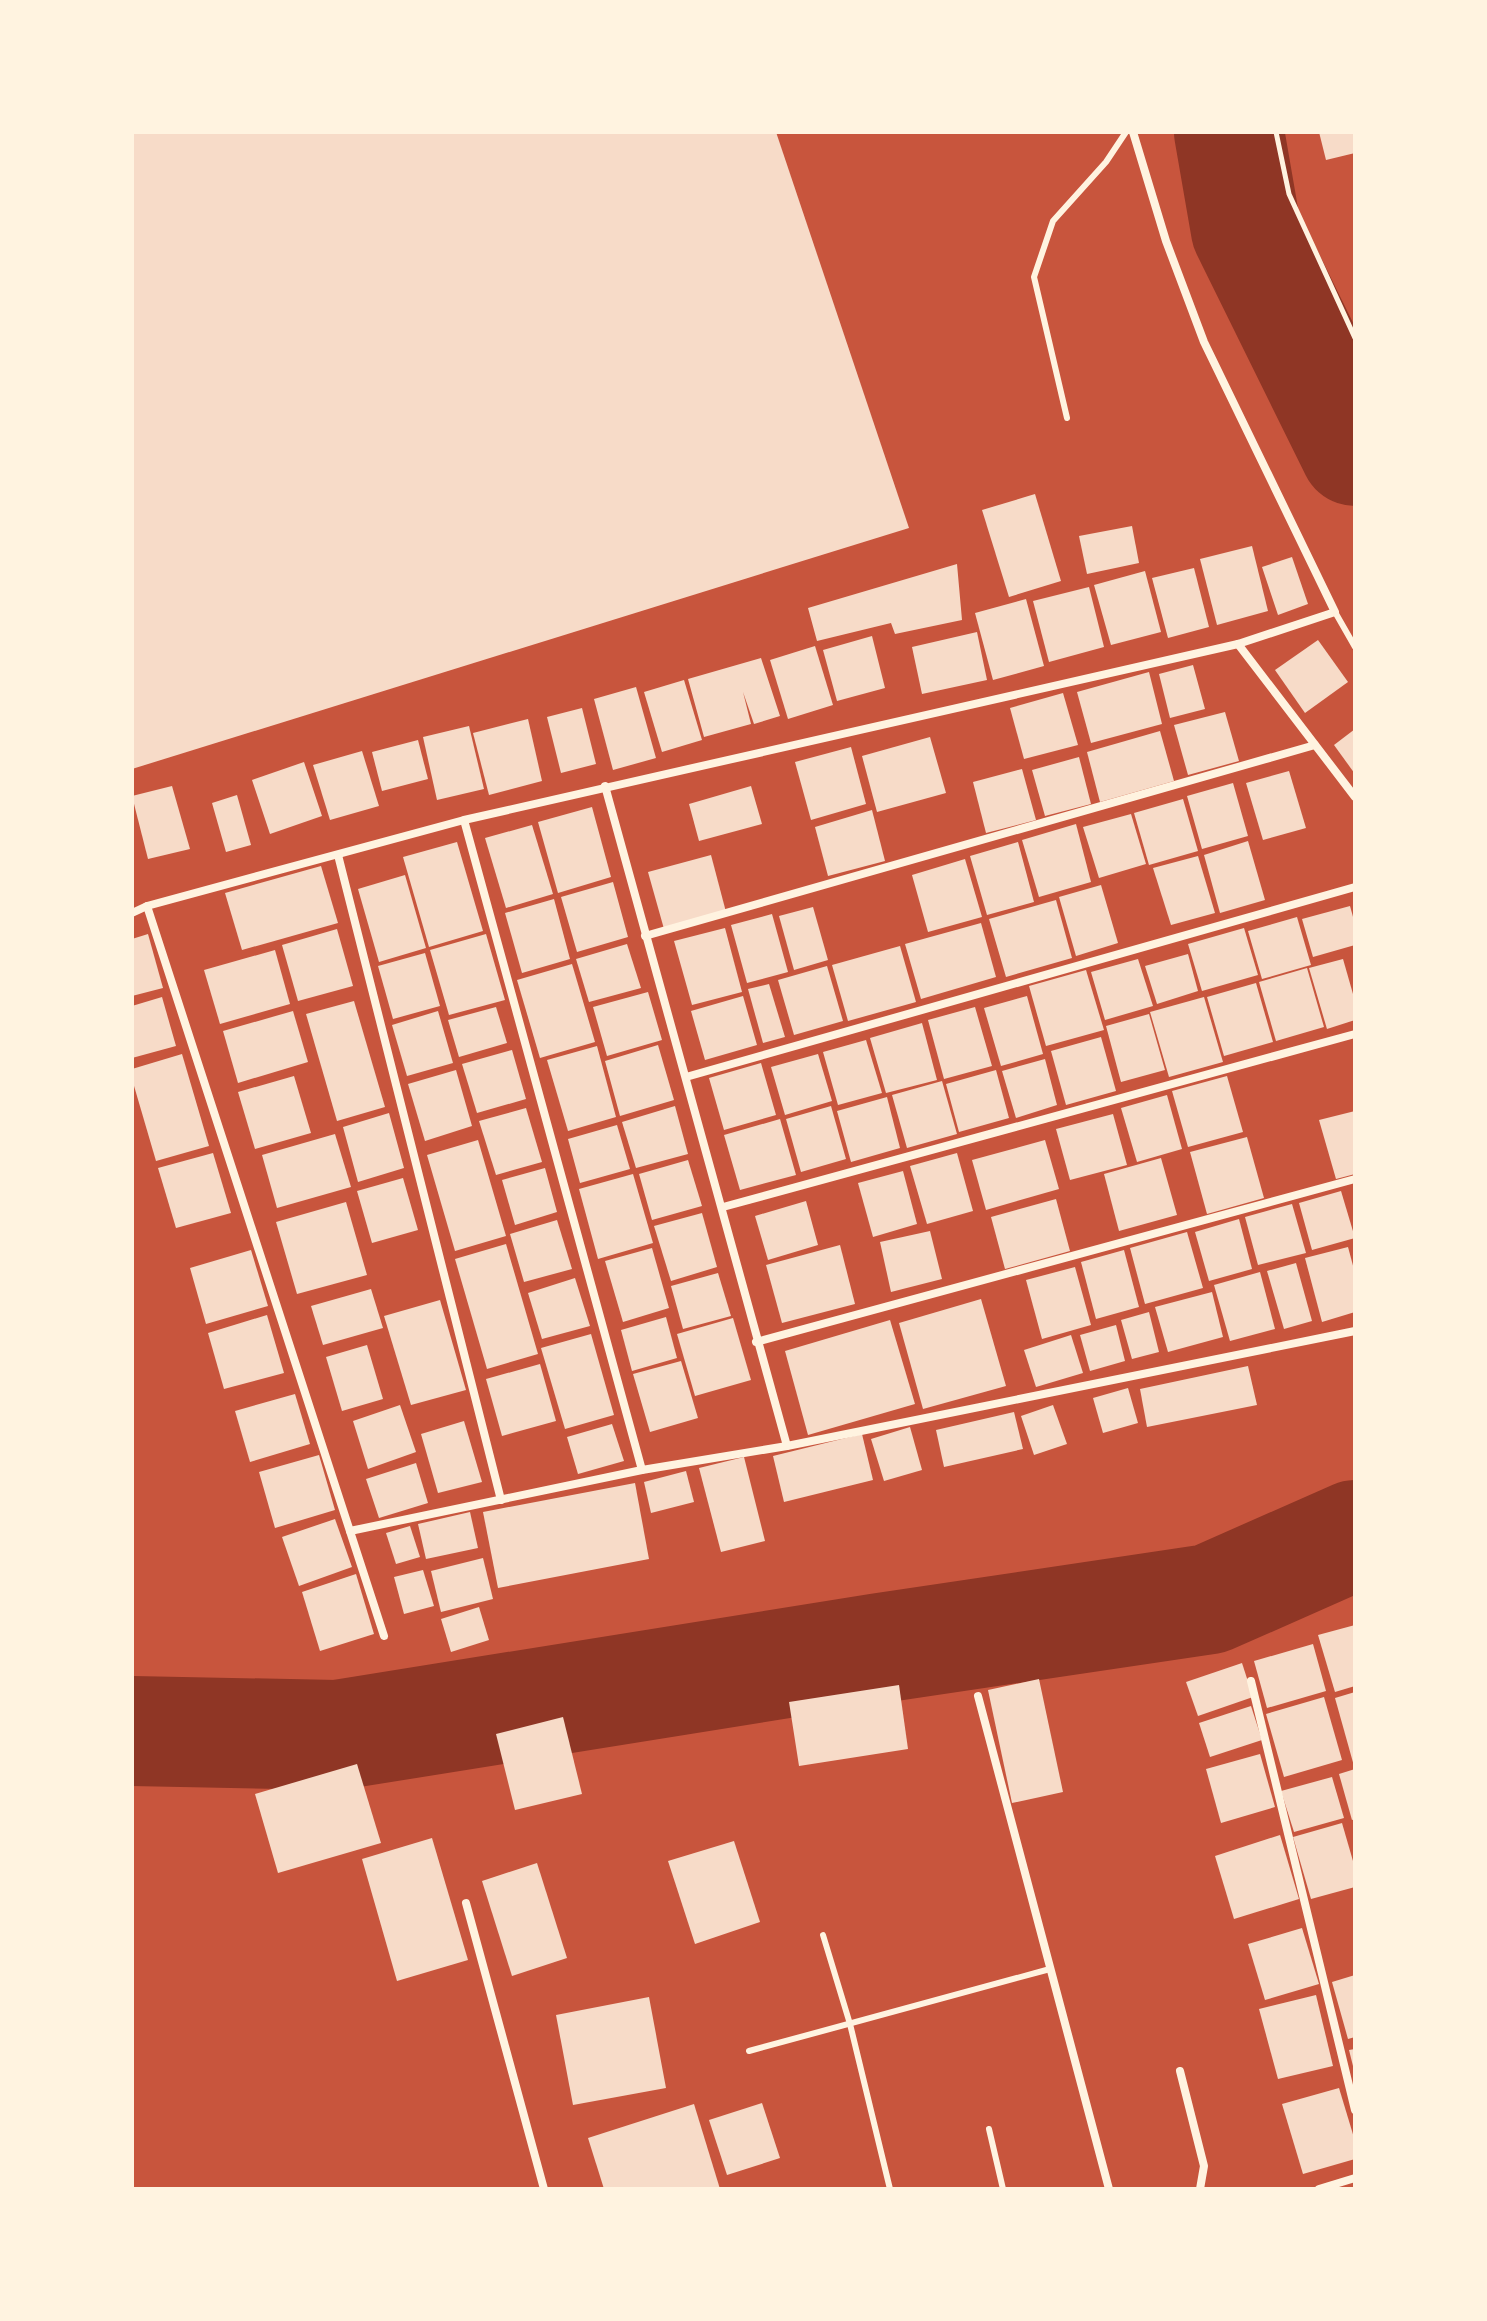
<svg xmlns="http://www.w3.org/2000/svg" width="1487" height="2321" font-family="'Work Sans',sans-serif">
	<rect width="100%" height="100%" fill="#c8553d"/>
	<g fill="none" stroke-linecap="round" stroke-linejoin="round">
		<g stroke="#8f3625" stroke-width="110">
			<polyline points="1229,132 1246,230 1355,451"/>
			<polyline points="132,1731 337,1735 880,1648 1210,1599 1355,1535"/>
		</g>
	</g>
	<g fill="#f7dbc8">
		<polygon points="132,132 776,132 909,528 132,769"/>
		<polygon points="1319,132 1355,132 1355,153 1326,160"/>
		<polygon points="1035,494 1061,581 1009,597 982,510"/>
		<polygon points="1132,526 1139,563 1087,574 1079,536"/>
		<polygon points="1252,546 1268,611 1217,625 1200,559"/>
		<polygon points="1292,557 1308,604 1278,615 1262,567"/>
		<polygon points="957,564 962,620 895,634 891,623 817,641 808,608"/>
		<polygon points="1194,568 1209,627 1168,638 1152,578"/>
		<polygon points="1145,571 1161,632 1111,645 1094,585"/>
		<polygon points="1089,587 1104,647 1049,662 1033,601"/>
		<polygon points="1026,599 1044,666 993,680 975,613"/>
		<polygon points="977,632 987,680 922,694 912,647"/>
		<polygon points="872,636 885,688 837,701 823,650"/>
		<polygon points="1318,640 1348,682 1305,713 1275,670"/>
		<polygon points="815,646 833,705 788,719 770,660"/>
		<polygon points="761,658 780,716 754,724 743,692 751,724 704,737 688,679"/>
		<polygon points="1193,665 1205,709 1170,718 1159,674"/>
		<polygon points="1149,672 1162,724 1091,743 1077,692"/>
		<polygon points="684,680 702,740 662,752 644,692"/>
		<polygon points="636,687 656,758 613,770 594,699"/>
		<polygon points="1063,693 1078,745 1024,759 1010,708"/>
		<polygon points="582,708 596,764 561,773 547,717"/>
		<polygon points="1225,712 1239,761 1188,775 1174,725"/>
		<polygon points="528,719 542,781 489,795 473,733"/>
		<polygon points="469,726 484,789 437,800 423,737"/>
		<polygon points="1355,729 1355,774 1334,745"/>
		<polygon points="1160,731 1174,781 1100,802 1087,752"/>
		<polygon points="930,737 946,793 877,812 862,756"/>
		<polygon points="418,740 428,779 382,791 372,752"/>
		<polygon points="851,747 866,804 811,820 795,762"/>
		<polygon points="362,751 379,806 330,820 313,765"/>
		<polygon points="1079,757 1091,804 1045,816 1032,770"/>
		<polygon points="304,762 322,816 270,834 252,780"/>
		<polygon points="1022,769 1036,820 986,833 973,782"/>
		<polygon points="1289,771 1306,828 1263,840 1246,783"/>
		<polygon points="1233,783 1248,836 1202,849 1187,796"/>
		<polygon points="172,786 190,849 148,859 132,796"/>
		<polygon points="751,786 762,824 699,841 689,804"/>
		<polygon points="237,795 251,845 226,852 212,803"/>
		<polygon points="1183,799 1198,851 1149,865 1134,813"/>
		<polygon points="592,807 611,877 558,893 538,822"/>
		<polygon points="872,810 885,861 828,876 815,827"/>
		<polygon points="1131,814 1146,864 1099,878 1083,827"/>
		<polygon points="1076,824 1091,882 1039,897 1022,840"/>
		<polygon points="532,825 553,894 506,908 485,838"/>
		<polygon points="1248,841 1265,900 1220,913 1204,855"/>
		<polygon points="457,842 483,931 429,947 403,857"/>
		<polygon points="1018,842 1034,902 987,915 970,856"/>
		<polygon points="711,855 726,912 664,929 648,872"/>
		<polygon points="1198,856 1215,913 1171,925 1153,868"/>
		<polygon points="965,859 982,917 928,932 912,875"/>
		<polygon points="321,866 338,923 242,950 225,893"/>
		<polygon points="405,875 426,948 379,962 358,889"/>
		<polygon points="613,882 628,937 577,952 561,897"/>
		<polygon points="1101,885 1118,943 1076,956 1059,897"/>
		<polygon points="554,899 570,959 522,973 505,913"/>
		<polygon points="1056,900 1072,958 1006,977 989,919"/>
		<polygon points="1350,906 1355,924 1355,945 1313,957 1302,919"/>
		<polygon points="813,907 828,960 794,970 779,916"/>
		<polygon points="772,914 788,972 747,983 731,925"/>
		<polygon points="1297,917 1311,965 1262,979 1248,931"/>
		<polygon points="981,923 996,977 921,999 905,944"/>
		<polygon points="725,928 742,992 692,1005 674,941"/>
		<polygon points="1244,928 1258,975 1202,991 1188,944"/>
		<polygon points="337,929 353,986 298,1001 282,945"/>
		<polygon points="148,934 163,988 132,996 132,939"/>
		<polygon points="486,934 505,1000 449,1015 430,950"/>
		<polygon points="627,944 641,988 589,1002 576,959"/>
		<polygon points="900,946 916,1002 848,1021 832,965"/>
		<polygon points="275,950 290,1004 220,1024 204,970"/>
		<polygon points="425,953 440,1006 393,1019 378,966"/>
		<polygon points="1188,954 1198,991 1157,1004 1145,966"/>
		<polygon points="1138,959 1153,1006 1105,1020 1091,972"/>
		<polygon points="1343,959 1355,1001 1355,1020 1327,1029 1309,968"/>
		<polygon points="572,964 595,1042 540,1058 517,980"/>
		<polygon points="827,966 843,1021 794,1035 778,980"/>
		<polygon points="1307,968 1324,1027 1276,1041 1259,982"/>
		<polygon points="1086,970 1104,1030 1046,1046 1029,986"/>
		<polygon points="1256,983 1273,1042 1224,1056 1207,997"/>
		<polygon points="769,984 785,1037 763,1043 748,989"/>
		<polygon points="648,992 662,1040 607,1056 593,1007"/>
		<polygon points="743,996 757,1045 705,1060 691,1011"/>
		<polygon points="1027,996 1043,1054 1001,1066 984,1008"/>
		<polygon points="162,997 176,1046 132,1058 132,1006"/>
		<polygon points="1204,997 1223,1062 1169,1077 1150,1012"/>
		<polygon points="354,1001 385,1107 337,1121 306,1014"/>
		<polygon points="496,1007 507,1043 459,1057 448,1020"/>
		<polygon points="975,1007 992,1066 944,1079 928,1020"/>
		<polygon points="293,1011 308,1062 238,1083 223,1031"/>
		<polygon points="438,1011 453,1063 407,1076 392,1025"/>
		<polygon points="1149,1014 1165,1070 1121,1082 1106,1026"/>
		<polygon points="922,1023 937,1080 886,1093 870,1038"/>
		<polygon points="1101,1037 1116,1091 1066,1105 1051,1051"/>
		<polygon points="866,1040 882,1093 838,1105 823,1052"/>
		<polygon points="658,1045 674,1100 620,1116 605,1061"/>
		<polygon points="597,1046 616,1117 568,1131 547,1060"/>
		<polygon points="512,1050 526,1099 477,1113 462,1064"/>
		<polygon points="182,1054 209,1146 156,1161 132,1079 132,1069"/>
		<polygon points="818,1054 832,1101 785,1115 771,1067"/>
		<polygon points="1045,1059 1057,1105 1016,1118 1002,1071"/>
		<polygon points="761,1063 776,1115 724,1130 709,1078"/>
		<polygon points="456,1070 472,1126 425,1141 408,1084"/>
		<polygon points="996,1070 1009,1118 959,1132 946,1084"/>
		<polygon points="294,1076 311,1133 255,1149 238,1092"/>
		<polygon points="1227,1076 1243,1132 1188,1147 1172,1091"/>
		<polygon points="942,1081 957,1134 907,1148 892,1095"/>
		<polygon points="1167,1095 1182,1149 1137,1162 1121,1108"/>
		<polygon points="887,1097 900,1148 851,1162 837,1111"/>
		<polygon points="675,1106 688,1154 636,1168 622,1122"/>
		<polygon points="831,1106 846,1159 801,1172 786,1119"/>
		<polygon points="526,1108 542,1162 496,1175 479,1121"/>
		<polygon points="1355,1111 1355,1174 1336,1179 1319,1120"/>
		<polygon points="389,1113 404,1168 358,1182 343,1127"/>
		<polygon points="1113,1114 1127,1165 1070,1180 1056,1129"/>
		<polygon points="780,1119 796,1175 740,1190 724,1135"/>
		<polygon points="617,1125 630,1169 580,1183 568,1139"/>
		<polygon points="335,1134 351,1187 277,1208 262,1155"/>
		<polygon points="1247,1137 1264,1198 1207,1214 1190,1152"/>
		<polygon points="478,1140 506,1236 455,1251 427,1155"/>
		<polygon points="1045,1140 1059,1189 986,1210 972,1160"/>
		<polygon points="213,1153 231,1213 176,1228 158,1168"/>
		<polygon points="957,1153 973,1211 927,1224 910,1166"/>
		<polygon points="1161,1158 1177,1215 1119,1231 1104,1174"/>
		<polygon points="688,1160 702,1206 652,1220 639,1174"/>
		<polygon points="545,1168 557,1212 515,1225 502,1180"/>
		<polygon points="903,1171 917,1224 873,1237 858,1183"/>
		<polygon points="633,1174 653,1243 598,1259 579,1189"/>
		<polygon points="403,1178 418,1230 372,1243 357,1191"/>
		<polygon points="1341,1191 1355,1238 1312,1250 1299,1203"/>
		<polygon points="1056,1199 1070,1251 1005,1269 991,1217"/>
		<polygon points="806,1201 818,1245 768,1260 755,1216"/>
		<polygon points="346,1202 367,1275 297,1294 276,1222"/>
		<polygon points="1292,1204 1306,1253 1258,1265 1245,1217"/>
		<polygon points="702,1213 717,1267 671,1281 654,1226"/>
		<polygon points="1239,1219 1252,1269 1209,1281 1195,1232"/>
		<polygon points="557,1220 572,1269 524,1282 510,1234"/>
		<polygon points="930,1231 942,1279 891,1292 880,1242"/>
		<polygon points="1187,1232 1203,1288 1145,1304 1130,1248"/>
		<polygon points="506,1244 538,1354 487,1369 455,1259"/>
		<polygon points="840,1245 855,1304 782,1323 766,1265"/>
		<polygon points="1348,1247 1355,1273 1355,1312 1322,1322 1305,1258"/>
		<polygon points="652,1248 669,1308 623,1322 605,1261"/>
		<polygon points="251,1250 268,1306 206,1324 190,1268"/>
		<polygon points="1124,1250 1139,1307 1096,1319 1081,1262"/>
		<polygon points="1296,1263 1312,1321 1284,1329 1267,1271"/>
		<polygon points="1075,1267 1091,1325 1042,1339 1026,1280"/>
		<polygon points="1260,1272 1275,1329 1230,1341 1214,1285"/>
		<polygon points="718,1273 731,1316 683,1329 671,1286"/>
		<polygon points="575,1278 590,1326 542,1339 528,1293"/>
		<polygon points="371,1289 383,1328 323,1345 311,1306"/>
		<polygon points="1212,1292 1223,1337 1168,1352 1155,1307"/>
		<polygon points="981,1299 1006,1386 923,1409 899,1323"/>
		<polygon points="440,1300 466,1390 411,1405 384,1316"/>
		<polygon points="1149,1312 1159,1352 1132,1359 1121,1320"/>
		<polygon points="267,1315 284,1373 224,1389 208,1333"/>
		<polygon points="666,1317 677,1358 632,1371 621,1330"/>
		<polygon points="733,1318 751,1380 695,1396 677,1334"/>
		<polygon points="890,1320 915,1404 808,1435 785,1351"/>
		<polygon points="1116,1325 1125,1361 1090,1371 1080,1335"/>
		<polygon points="591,1334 614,1415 565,1429 541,1348"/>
		<polygon points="1071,1335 1083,1373 1036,1387 1024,1350"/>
		<polygon points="367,1345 383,1399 342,1411 326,1357"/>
		<polygon points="681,1361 698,1418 650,1432 633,1374"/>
		<polygon points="540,1364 556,1421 502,1436 486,1379"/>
		<polygon points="1248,1366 1257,1405 1147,1427 1140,1389"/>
		<polygon points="1128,1388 1138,1423 1103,1433 1093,1398"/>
		<polygon points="295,1394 310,1444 250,1462 235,1411"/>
		<polygon points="400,1405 416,1452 368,1469 353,1421"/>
		<polygon points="1053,1405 1067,1444 1034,1455 1021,1416"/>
		<polygon points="1014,1412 1023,1449 944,1467 936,1430"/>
		<polygon points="464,1421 482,1482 438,1493 421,1434"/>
		<polygon points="612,1424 624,1461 578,1474 567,1437"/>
		<polygon points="910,1427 922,1470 884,1481 871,1439"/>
		<polygon points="862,1434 873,1480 784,1502 773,1456"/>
		<polygon points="319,1455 335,1510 275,1528 259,1472"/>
		<polygon points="744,1457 765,1541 721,1552 699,1468"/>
		<polygon points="416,1463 428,1503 379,1518 366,1479"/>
		<polygon points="686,1471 694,1502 651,1513 644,1482"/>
		<polygon points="635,1483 649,1559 498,1588 483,1512"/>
		<polygon points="470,1512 478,1548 426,1559 418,1524"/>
		<polygon points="335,1519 352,1567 299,1586 282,1537"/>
		<polygon points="410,1526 420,1557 396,1564 386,1533"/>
		<polygon points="483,1558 493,1599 441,1612 431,1571"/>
		<polygon points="423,1570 434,1606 404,1614 394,1577"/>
		<polygon points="356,1574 374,1634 320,1651 302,1592"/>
		<polygon points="479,1607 489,1640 451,1652 441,1619"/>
		<polygon points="1355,1625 1355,1686 1335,1692 1318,1635"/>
		<polygon points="1313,1644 1326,1691 1267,1708 1254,1661"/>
		<polygon points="1242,1663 1253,1697 1198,1716 1186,1682"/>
		<polygon points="1039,1679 1063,1792 1012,1803 988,1690"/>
		<polygon points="899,1685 908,1749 799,1766 789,1702"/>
		<polygon points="1355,1692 1355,1766 1354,1766 1335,1698"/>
		<polygon points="1324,1697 1342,1760 1284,1777 1266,1714"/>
		<polygon points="1251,1706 1262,1740 1210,1757 1199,1723"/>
		<polygon points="563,1717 582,1794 515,1810 496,1734"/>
		<polygon points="1260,1754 1275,1807 1221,1823 1206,1769"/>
		<polygon points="357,1764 381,1843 278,1873 255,1794"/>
		<polygon points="1355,1769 1355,1819 1352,1820 1339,1774"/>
		<polygon points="1332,1777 1344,1818 1294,1832 1281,1791"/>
		<polygon points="1342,1823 1355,1868 1355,1887 1311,1899 1293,1837"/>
		<polygon points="1280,1835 1299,1899 1234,1919 1215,1856"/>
		<polygon points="432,1838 468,1960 397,1981 362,1859"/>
		<polygon points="734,1841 760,1922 695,1944 668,1861"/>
		<polygon points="537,1863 567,1958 512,1976 482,1881"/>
		<polygon points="1302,1928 1319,1984 1265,2000 1248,1944"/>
		<polygon points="1355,1975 1355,2037 1348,2039 1332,1982"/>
		<polygon points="1316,1995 1333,2066 1278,2079 1259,2009"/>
		<polygon points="649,1997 666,2088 573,2105 556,2015"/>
		<polygon points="1355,2049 1355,2070 1354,2070 1349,2050"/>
		<polygon points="1339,2088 1355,2141 1355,2159 1303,2174 1282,2104"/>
		<polygon points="762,2103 780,2158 727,2175 709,2120"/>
		<polygon points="694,2104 720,2189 604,2189 588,2138"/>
	</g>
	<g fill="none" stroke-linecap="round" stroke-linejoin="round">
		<polyline stroke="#fff3e0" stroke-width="5" points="1276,132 1289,194 1355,338"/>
		<g stroke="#fff3e0" stroke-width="6">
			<polyline points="1067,418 1034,277 1053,221 1106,162 1126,132"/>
			<polyline points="1335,612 1355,647"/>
			<polyline points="823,1935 850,2024 890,2189"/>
			<polyline points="749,2051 1050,1969"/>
			<polyline points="989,2129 1003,2189"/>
		</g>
		<g stroke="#fff3e0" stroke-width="8">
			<polyline points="1238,644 1355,797"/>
			<polyline points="605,786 787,1446"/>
			<polyline points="464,820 642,1470"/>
			<polyline points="338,855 501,1500"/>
			<polyline points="147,906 384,1636"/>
			<polyline points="132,913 147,906 464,820 1238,644 1335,612 1204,342 1166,241 1133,132"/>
			<polyline points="645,936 1315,745"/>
			<polyline points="686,1077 1355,887"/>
			<polyline points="723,1207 1355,1034"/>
			<polyline points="756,1342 1355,1179"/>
			<polyline points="350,1531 642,1470 787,1446 1355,1331"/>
			<polyline points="1251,1681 1355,2110"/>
			<polyline points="978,1696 1109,2189"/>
			<polyline points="466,1903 544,2189"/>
			<polyline points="1180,2071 1204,2166 1200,2189"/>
			<polyline points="1319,2189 1355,2178"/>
		</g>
	</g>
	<rect width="1487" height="2321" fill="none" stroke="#fff3e0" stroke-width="268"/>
</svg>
